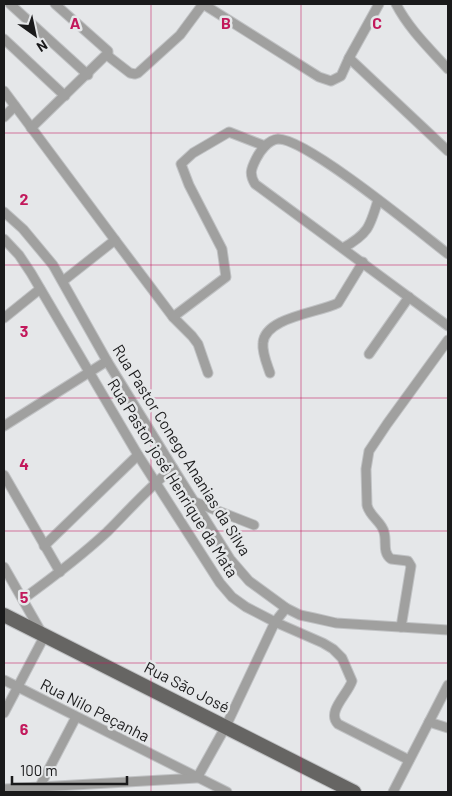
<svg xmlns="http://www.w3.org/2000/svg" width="452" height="796" font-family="Barlow,sans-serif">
	<rect width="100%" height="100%" fill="#e5e7e9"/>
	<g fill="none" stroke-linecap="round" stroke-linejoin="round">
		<defs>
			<g id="minor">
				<polyline points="10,4 88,75"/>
				<polyline points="203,4 319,77 331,81 341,76 349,58 379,4"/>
				<path d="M396,4C409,29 429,48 448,69"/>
				<polyline points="4,39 65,96"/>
				<polyline points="108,56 130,73 135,74 138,73 180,35 203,4"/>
				<polyline points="349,58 448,151"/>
				<polyline points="4,91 115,240 63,281"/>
				<polyline points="4,117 15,106"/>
				<polyline points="31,128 108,53 108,51 55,4"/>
				<polyline points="4,212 23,229 53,265 107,361 173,468 230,559 249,581 286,608 300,615 314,618 336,623 448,630"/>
				<path d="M4,239L19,255L31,273L138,455L220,583L232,597L246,607L275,622L323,643L333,649L342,658L352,681C348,694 326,712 338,724L409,760"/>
				<polyline points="115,240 173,317 192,336 198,344 208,373"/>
				<path d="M343,248C368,234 370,227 378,200"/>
				<path d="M448,254C421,233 306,138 278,139C268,140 260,151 256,159C251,169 249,174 255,184L448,326"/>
				<polyline points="173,317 226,277 222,249 189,185 181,164 193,153 229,132 265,146"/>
				<polyline points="4,318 40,289"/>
				<polyline points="369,354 409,297"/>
				<path d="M270,373C267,364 262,353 263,343C265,317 318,313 338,303L363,262"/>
				<polyline points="4,426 107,361"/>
				<polyline points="4,475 60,572"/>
				<polyline points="195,502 254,525"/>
				<polyline points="44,546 138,455"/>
				<polyline points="4,567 44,637 4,713"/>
				<path d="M23,599C52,578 80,557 107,532C129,510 149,487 173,468"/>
				<path d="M401,627L411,566L408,561L391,559C382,552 387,542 384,532C382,522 369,516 367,505L366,469L369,451L387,424L448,340"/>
				<polyline points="4,680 227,792"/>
				<polyline points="429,722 448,728"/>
				<polyline points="39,788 76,717"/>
				<polyline points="4,789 197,778 226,726 275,622 286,608"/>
				<polyline points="393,792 448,685"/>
			</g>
			<polyline id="primary" points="4,615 354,792"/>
		</defs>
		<use href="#minor" stroke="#c0c2c4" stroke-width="11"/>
		<use href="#primary" stroke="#c0c2c4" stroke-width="16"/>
		<use href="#minor" stroke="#a0a09f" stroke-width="9"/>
		<use href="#primary" stroke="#666563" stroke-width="14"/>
	</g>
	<path fill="none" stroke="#c2185b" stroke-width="1" stroke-opacity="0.55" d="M151,4V792M301,4V792M4,133H448M4,265H448M4,398H448M4,531H448M4,663H448"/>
	<g text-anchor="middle" stroke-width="5" stroke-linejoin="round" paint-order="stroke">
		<g font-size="16" fill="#1a1a1b" stroke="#e5e7e9">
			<text transform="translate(182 450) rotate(58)" y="6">Rua Pastor Conego Ananias da Silva</text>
			<text transform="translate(173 478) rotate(58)" y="6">Rua Pastor josé Henrique da Mata</text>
			<text transform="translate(187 687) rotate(27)" y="6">Rua São José</text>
			<text transform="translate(95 710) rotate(27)" y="6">Rua Nilo Peçanha</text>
		</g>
	</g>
	<g font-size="16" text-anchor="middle" font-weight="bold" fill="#c2185b" stroke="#e5e7e9" stroke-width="5" stroke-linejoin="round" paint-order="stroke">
		<text x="75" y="29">A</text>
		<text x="226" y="29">B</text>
		<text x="377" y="29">C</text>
		<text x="24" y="205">2</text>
		<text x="24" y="337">3</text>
		<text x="24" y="470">4</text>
		<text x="24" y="603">5</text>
		<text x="24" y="735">6</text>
	</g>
	<rect width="452" height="796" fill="none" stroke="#1a1a1b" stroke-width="10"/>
	<g transform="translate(35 35) rotate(147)" stroke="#e5e7e9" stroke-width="4" paint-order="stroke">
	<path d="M0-4L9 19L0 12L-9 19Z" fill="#1a1a1b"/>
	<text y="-8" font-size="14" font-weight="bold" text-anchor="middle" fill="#1a1a1b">N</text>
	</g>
	<path d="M12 776v8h115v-8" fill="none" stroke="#1a1a1b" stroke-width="2.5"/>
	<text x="20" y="776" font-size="15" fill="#1a1a1b" stroke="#e5e7e9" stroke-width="4" paint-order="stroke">100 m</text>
</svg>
